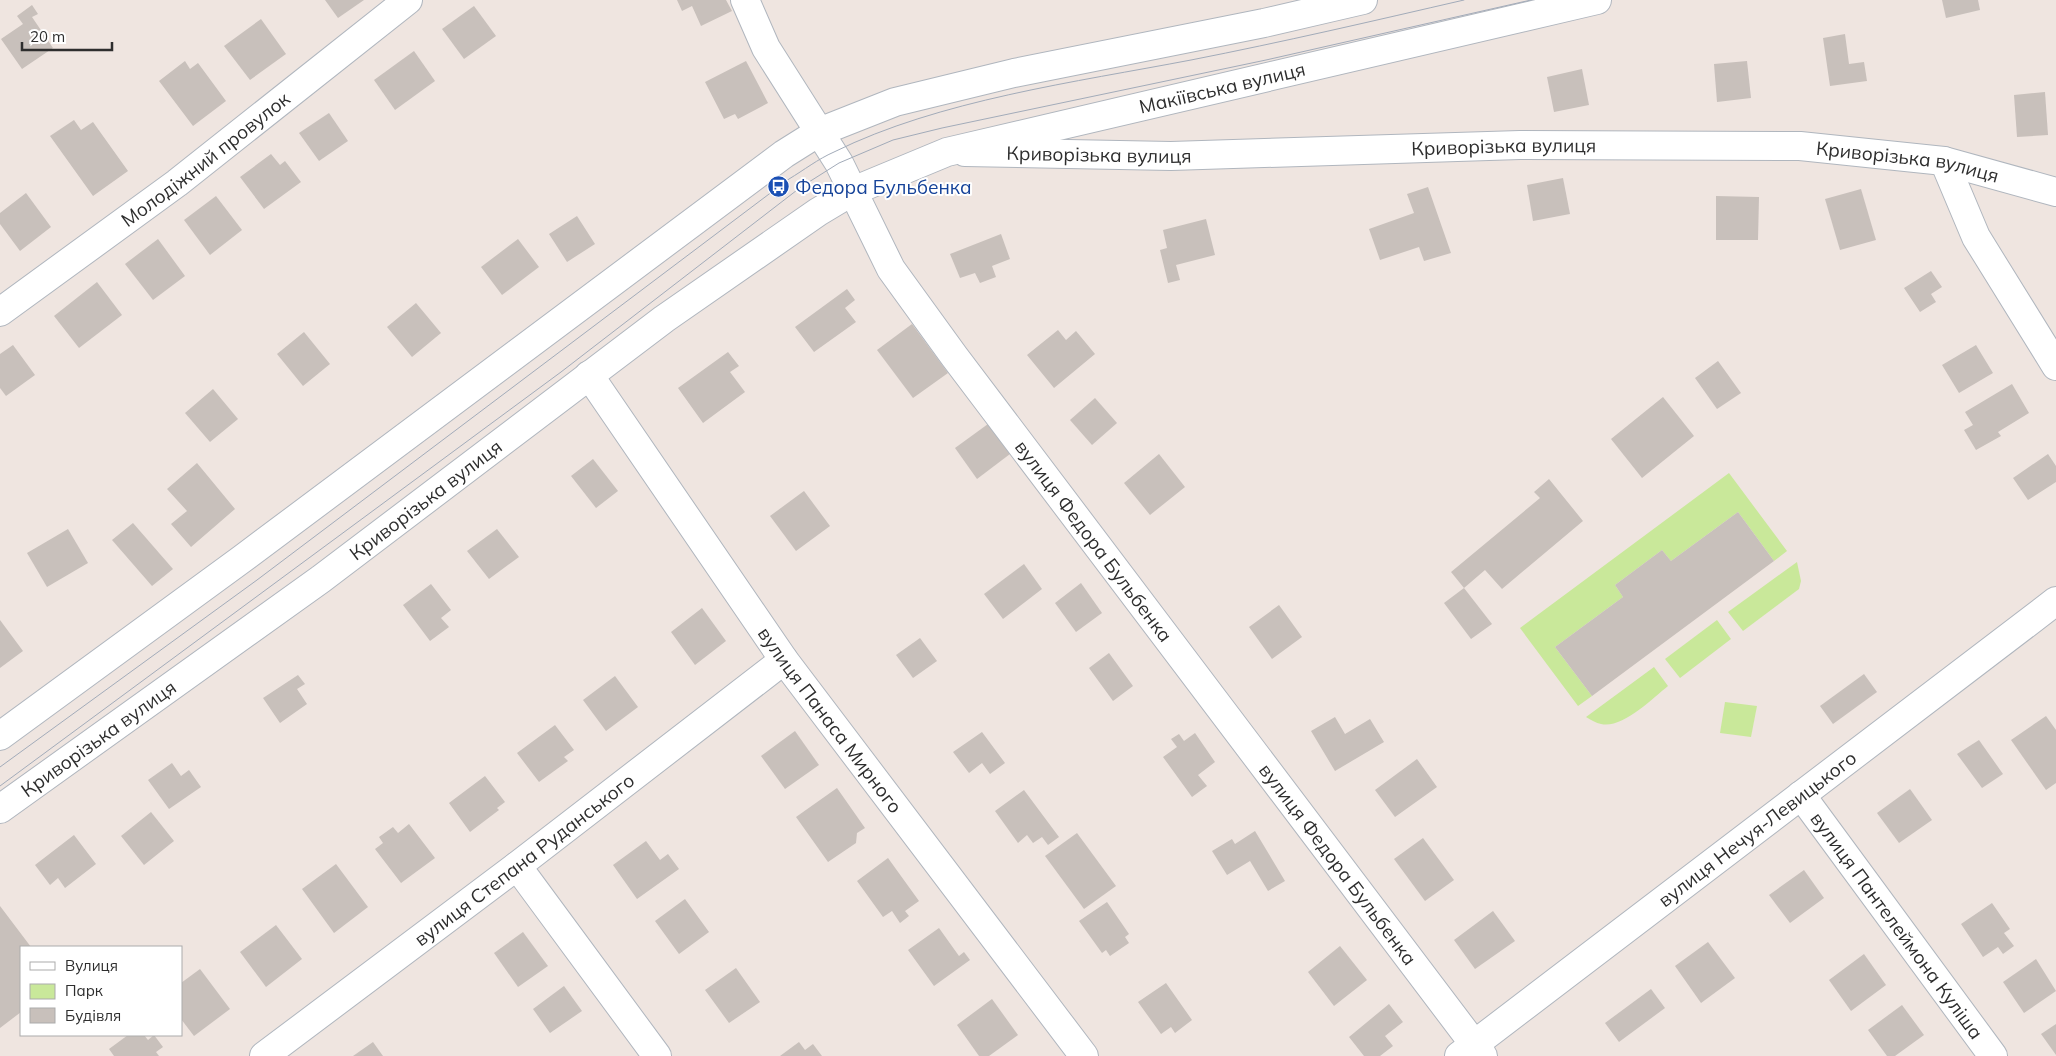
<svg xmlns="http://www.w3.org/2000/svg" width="2056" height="1056" font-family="Mulish,sans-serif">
	<rect width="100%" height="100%" fill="#efe5e0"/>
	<g fill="#c9e89a">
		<polygon points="1729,473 1787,551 1774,561 1738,512 1671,561 1662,550 1615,585 1623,597 1555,647 1592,696 1578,706 1520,628"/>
		<polygon points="1797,562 1801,581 1799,589 1743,631 1728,612"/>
		<polygon points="1717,620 1731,639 1680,678 1665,659"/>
		<path d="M1654,667L1668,686C1652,699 1622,729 1601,724C1596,723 1591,720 1586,717Z"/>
		<polygon points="1725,702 1757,706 1751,737 1720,733"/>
	</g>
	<g fill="#c8c0bb">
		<polygon points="325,0 364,0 338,18"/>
		<polygon points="677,0 726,0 732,11 701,26 692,6 682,11"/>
		<polygon points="1942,0 1978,0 1980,10 1946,18"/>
		<polygon points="32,5 38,14 32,17 53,48 22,69 1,39 23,24 17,16"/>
		<polygon points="474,6 496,36 464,59 442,29"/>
		<polygon points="261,19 286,54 250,80 224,46"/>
		<polygon points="1845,34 1849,64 1864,62 1867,81 1830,86 1823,38"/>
		<polygon points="414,51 435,81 395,110 374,80"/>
		<polygon points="185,61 190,69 198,63 226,101 193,126 159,81"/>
		<polygon points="746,61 768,103 738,119 735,114 724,119 705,82"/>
		<polygon points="1747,61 1751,98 1717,102 1714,64"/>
		<polygon points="1582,69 1589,105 1554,112 1547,77"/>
		<polygon points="2045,92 2048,135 2017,137 2014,95"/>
		<polygon points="329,113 348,141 319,161 299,133"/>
		<polygon points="74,120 81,130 93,122 128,171 93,196 50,136"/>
		<polygon points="271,154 280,165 285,161 301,182 264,209 240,177"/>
		<polygon points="1563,178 1570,214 1533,221 1527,185"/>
		<polygon points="1428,187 1451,253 1424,261 1419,247 1380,260 1369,229 1414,213 1407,194"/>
		<polygon points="1861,189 1876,240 1840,250 1825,199"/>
		<polygon points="26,193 51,227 20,251 0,224 0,213"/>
		<polygon points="216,196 242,230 210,255 184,220"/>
		<polygon points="1716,196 1759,197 1758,240 1716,240"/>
		<polygon points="577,216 595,244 567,262 549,234"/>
		<polygon points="1206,219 1215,255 1176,265 1180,280 1168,283 1160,250 1167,248 1163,230"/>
		<polygon points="1001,234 1010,259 992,266 996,277 980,283 975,273 960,278 950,254"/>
		<polygon points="158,239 185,276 153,300 125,264"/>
		<polygon points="518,239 539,267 502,295 481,267"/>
		<polygon points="1931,271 1942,287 1931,294 1936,302 1920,312 1904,288"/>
		<polygon points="97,282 122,315 79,348 54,316"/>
		<polygon points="847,289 855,300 845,308 856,322 814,352 795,327"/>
		<polygon points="416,303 441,333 412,357 387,327"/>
		<polygon points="912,324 948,373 913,398 877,350"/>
		<polygon points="1058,330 1066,340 1076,331 1095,354 1054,388 1027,355"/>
		<polygon points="304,332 330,364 303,386 277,354"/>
		<polygon points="13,345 35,375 6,396 0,388 0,354"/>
		<polygon points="1976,345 1993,373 1959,393 1942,365"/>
		<polygon points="728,352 739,366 730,372 745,392 703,423 678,388"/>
		<polygon points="1718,361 1741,393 1717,409 1695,378"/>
		<polygon points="2012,384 2029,413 1998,432 2001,436 1976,450 1964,430 1973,425 1965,412"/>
		<polygon points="213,389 238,419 210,442 185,413"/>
		<polygon points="1663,397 1694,436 1642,478 1611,439"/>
		<polygon points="1095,398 1117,423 1092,445 1070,420"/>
		<polygon points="988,424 1010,454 977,479 955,448"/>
		<polygon points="1159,454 1185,487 1150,515 1124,483"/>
		<polygon points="2048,454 2056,466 2056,482 2028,500 2013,478"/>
		<polygon points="593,459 618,491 596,508 571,476"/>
		<polygon points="197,463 235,509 191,547 171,524 187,511 167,489"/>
		<polygon points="1549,479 1583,521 1502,589 1485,570 1464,588 1451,572 1540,498 1534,492"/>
		<polygon points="804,491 830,526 796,551 770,516"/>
		<polygon points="1738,512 1774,561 1592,696 1555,647 1623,597 1615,585 1662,550 1671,561"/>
		<polygon points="133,523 173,569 152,586 112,540"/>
		<polygon points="68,529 88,563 47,587 27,553"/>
		<polygon points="497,529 519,557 489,579 467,551"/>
		<polygon points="1024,564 1042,589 1003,619 984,594"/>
		<polygon points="1081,583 1102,613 1076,632 1055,603"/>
		<polygon points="431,584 451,610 441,618 449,627 430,641 403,605"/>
		<polygon points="1464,588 1492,624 1471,639 1444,603"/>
		<polygon points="1279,605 1302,637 1272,659 1249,627"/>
		<polygon points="702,608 726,641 695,665 671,632"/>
		<polygon points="0,620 23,651 0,668"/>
		<polygon points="920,638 937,661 913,678 896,655"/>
		<polygon points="1109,653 1133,686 1113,701 1089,668"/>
		<polygon points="1864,674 1877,692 1833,724 1820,706"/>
		<polygon points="298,675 305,684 297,689 307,704 280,723 263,698"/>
		<polygon points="615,676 638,707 606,731 583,700"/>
		<polygon points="2046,716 2056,730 2056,783 2046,790 2011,740"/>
		<polygon points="1335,717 1345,734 1370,719 1384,742 1335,771 1311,731"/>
		<polygon points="555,725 574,750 564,757 568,761 539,782 517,753"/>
		<polygon points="795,731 819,765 785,789 761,756"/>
		<polygon points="982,732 1005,763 990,774 982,763 969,773 953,752"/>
		<polygon points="1195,733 1215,762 1198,775 1207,786 1192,797 1163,757 1177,747 1171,739 1179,734 1184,741"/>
		<polygon points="1979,740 2003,774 1982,788 1957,754"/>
		<polygon points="1417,759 1437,787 1395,817 1375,790"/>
		<polygon points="172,763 181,776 189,770 201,787 169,809 148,780"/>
		<polygon points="485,776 505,802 497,808 499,810 470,832 449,803"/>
		<polygon points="837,788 865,828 857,833 856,843 828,862 796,817"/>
		<polygon points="1910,789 1932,820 1899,843 1877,813"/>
		<polygon points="1024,790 1059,837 1048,845 1042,837 1033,843 1027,835 1018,843 995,811"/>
		<polygon points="151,812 174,841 144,865 121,836"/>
		<polygon points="409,824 435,858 401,883 375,849 383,843 379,837 393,827 398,833"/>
		<polygon points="1255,831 1285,881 1268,891 1250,861 1227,875 1212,851 1232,839 1235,844"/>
		<polygon points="1077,833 1116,886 1084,909 1045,856"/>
		<polygon points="74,835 96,864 65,888 58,878 50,885 35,865"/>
		<polygon points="1423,838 1454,880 1425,901 1394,859"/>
		<polygon points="646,841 660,860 668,854 679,869 637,899 613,865"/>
		<polygon points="888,858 919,901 905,911 909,916 900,923 892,911 883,917 857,881"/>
		<polygon points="336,864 368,907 334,933 302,889"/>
		<polygon points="1804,870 1824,898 1790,923 1769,895"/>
		<polygon points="685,899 709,932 679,954 655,921"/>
		<polygon points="1107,902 1129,934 1125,937 1129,943 1110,956 1106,950 1102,953 1079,921"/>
		<polygon points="1992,903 2010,929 2004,933 2014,946 2003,954 1998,947 1983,957 1961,924"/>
		<polygon points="0,906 31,947 21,947 21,1012 0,1028"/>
		<polygon points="1493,911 1515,941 1475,969 1454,940"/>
		<polygon points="276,925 302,959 266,987 240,952"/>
		<polygon points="939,928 959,956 964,952 970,960 934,986 908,950"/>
		<polygon points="523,932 548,966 518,987 494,953"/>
		<polygon points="1708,942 1735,978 1701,1003 1675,966"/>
		<polygon points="1340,946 1367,980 1334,1006 1308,972"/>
		<polygon points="1864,954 1886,985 1851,1011 1829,980"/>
		<polygon points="2036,959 2056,991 2024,1013 2003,982"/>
		<polygon points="736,968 760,1002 729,1023 705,990"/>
		<polygon points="200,969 230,1009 194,1036 181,1019 181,983"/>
		<polygon points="1166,983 1192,1020 1175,1033 1171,1027 1161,1034 1138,1002"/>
		<polygon points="564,986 582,1011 550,1033 533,1009"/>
		<polygon points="1651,989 1665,1008 1619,1042 1605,1023"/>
		<polygon points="992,999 1018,1035 989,1056 979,1056 957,1025"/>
		<polygon points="1389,1004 1403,1022 1385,1036 1393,1046 1380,1056 1364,1056 1349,1037"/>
		<polygon points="1902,1005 1924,1035 1895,1056 1887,1056 1868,1030"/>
		<polygon points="2056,1024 2056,1055 2041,1034"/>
		<polygon points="128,1035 144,1035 148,1040 154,1035 163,1047 156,1052 159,1056 114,1056 109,1049"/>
		<polygon points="373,1042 383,1056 353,1056"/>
		<polygon points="799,1042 805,1050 813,1044 822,1056 780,1056"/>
	</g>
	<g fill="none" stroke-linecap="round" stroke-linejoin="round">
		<defs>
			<g id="street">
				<path id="s1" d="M965,152L1171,156L1520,145L1800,146L1944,161L2056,192"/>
				<polyline points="1944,161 1976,237 2056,366"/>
				<path id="s2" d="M0,312L177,183L408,0"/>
				<path id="s3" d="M589,375L784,660L1084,1056"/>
				<path id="s4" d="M1801,795L1993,1056"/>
				<polyline points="517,866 657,1056"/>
				<path id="s5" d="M264,1056L517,866L784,660"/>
				<path id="s6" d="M1459,1056L2056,601"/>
			</g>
			<g id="secondary">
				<path id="s7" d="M745,0L766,48L839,163L891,269L954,356L1483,1056"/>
				<polyline points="0,736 242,559 784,154 819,132 895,102 1014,73 1264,23 1363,0"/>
				<path id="s8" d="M0,809L321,579L664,319L818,212L853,191L947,152L1597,0"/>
			</g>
		</defs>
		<use href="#street" stroke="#b0b6be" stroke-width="30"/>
		<use href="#secondary" stroke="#b0b6be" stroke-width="30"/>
		<use href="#street" stroke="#fff" stroke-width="28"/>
		<use href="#secondary" stroke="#fff" stroke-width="28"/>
		<g stroke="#a2abb9" stroke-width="1">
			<path d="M0,767L257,580L789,179C804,170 818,159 834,152C939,100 1076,82 1191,60C1283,42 1373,21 1464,0"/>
			<polyline points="0,786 561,372 801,187 839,163 893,140 942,128 1266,60 1531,0"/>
		</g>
	</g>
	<defs>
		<symbol id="bus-disc" viewBox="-11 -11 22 22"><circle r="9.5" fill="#1a4fb4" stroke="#fff"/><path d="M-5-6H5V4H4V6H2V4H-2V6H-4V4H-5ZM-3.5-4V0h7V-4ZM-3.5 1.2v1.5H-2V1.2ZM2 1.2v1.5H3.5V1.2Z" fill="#fff"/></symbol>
	</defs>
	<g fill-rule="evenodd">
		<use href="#bus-disc" x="766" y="174" width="25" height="25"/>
	</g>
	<g text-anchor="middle" stroke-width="4" stroke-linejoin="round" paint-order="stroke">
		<g font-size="19" fill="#2e2e2e" stroke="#fff">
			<text dy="7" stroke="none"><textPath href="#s8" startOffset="1438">Макіївська вулиця</textPath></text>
			<text dy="7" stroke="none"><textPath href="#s1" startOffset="539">Криворізька вулиця</textPath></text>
			<text dy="7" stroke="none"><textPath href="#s1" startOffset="134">Криворізька вулиця</textPath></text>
			<text dy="7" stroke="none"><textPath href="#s2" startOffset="256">Молодіжний провулок</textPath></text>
			<text dy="7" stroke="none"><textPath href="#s1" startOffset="944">Криворізька вулиця</textPath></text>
			<text dy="7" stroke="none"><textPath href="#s8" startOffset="526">Криворізька вулиця</textPath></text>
			<text dy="7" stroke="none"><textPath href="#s7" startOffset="646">вулиця Федора Бульбенка</textPath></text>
			<text dy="7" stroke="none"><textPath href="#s3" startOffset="421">вулиця Панаса Мирного</textPath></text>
			<text dy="7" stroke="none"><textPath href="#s8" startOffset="121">Криворізька вулиця</textPath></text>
			<text dy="7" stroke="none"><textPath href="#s6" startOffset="375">вулиця Нечуя-Левицького</textPath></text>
			<text dy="7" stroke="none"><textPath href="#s5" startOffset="326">вулиця Степана Руданського</textPath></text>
			<text dy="7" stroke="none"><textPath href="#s7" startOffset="1051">вулиця Федора Бульбенка</textPath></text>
			<text dy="7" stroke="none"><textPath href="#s4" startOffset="162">вулиця Пантелеймона Куліша</textPath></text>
		</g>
		<g font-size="19" fill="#164399" stroke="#fff" text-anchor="start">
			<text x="795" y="194">Федора Бульбенка</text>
		</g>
	</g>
	<rect x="20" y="946" width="162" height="90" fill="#ffffff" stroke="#ababab"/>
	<rect x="30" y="962" width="25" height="8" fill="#ffffff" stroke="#ababab"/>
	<text x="65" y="971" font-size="15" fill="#2e2e2e">Вулиця</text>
	<rect x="30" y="984" width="25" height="15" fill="#c9e89a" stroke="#ababab"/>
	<text x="65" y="996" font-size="15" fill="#2e2e2e">Парк</text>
	<rect x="30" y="1008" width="25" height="15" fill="#c8c0bb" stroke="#ababab"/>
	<text x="65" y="1021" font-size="15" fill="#2e2e2e">Будівля</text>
	<path d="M22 42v8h90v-8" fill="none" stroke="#2e2e2e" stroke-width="2.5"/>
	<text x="30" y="42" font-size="15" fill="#2e2e2e" stroke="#ffffff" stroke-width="4" paint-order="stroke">20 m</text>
</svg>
